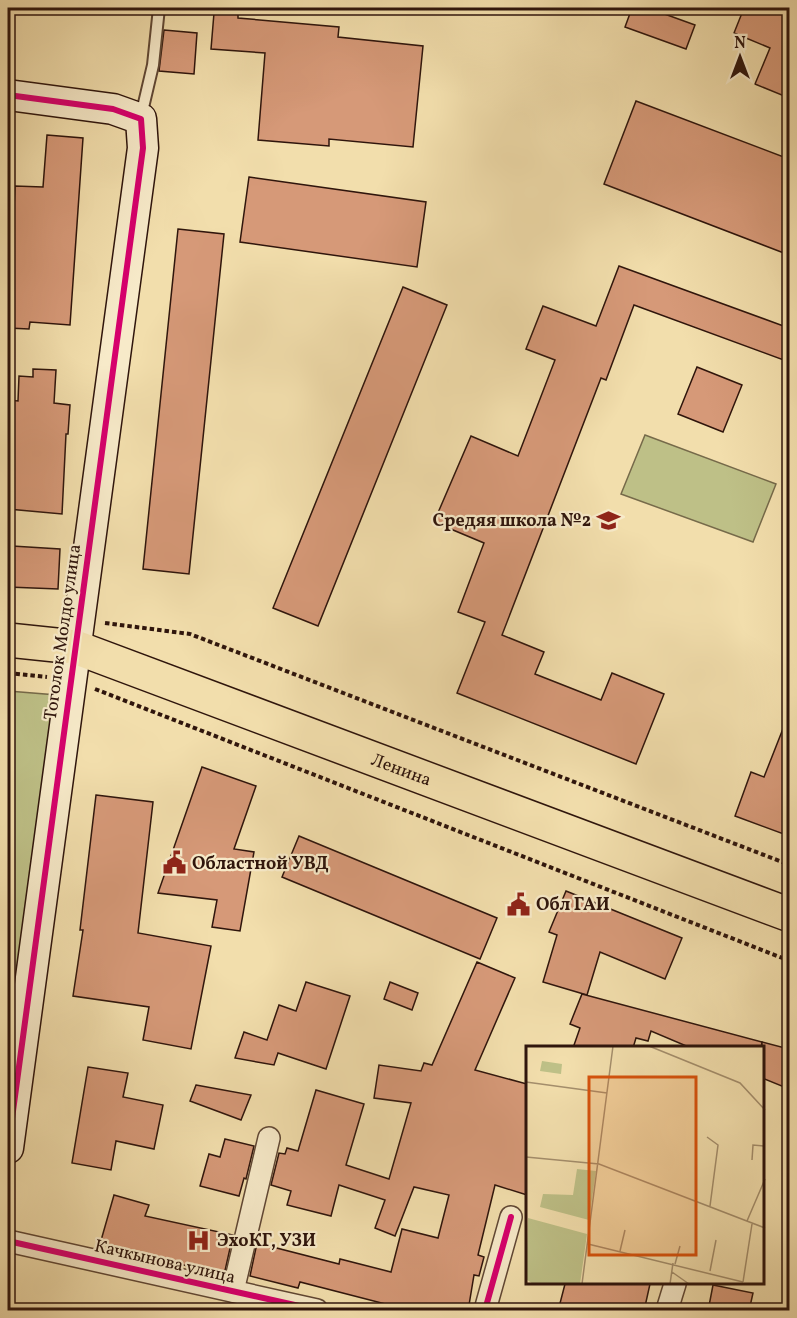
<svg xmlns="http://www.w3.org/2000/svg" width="797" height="1318" font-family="Vollkorn,serif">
	<rect width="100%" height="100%" fill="#f2deac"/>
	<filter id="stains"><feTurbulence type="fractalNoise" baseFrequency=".00333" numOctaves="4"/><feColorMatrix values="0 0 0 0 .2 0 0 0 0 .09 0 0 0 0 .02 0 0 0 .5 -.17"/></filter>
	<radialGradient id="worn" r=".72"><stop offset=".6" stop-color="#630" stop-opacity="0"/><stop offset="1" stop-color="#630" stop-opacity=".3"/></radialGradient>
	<g fill="#bec087" stroke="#766a4a" stroke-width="1.5">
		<polygon points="645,435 776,484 753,542 621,494"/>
		<polygon points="8,691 57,695 8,1053"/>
	</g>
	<g fill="#d69978" stroke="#2f150c" stroke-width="1.5">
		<polygon points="632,8 648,8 695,25 686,49 625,27"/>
		<polygon points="744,8 789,8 789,98 755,84 770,48 734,33"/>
		<polygon points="214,13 238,14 238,18 339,27 338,37 423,46 413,147 329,139 329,146 258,140 265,53 211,49"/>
		<polygon points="164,30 197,33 194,74 159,71"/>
		<polygon points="636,101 789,159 789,255 604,184"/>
		<polygon points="47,135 83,138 70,325 30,322 29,329 8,328 8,272 11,272 15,186 43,187"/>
		<polygon points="249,177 426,202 417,267 240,242"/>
		<polygon points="178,229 224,234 189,574 143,569"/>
		<polygon points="619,266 789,328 789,362 634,305 606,380 601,378 502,635 544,652 535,674 601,700 612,673 664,694 636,764 457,693 485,622 458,612 484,543 434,522 471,436 518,456 555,360 526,349 543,306 596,326"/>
		<polygon points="403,287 447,305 318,626 273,608"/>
		<polygon points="697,367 742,385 723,432 678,414"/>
		<polygon points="33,369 56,370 54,403 70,405 68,434 66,434 62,514 8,509 8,400 18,401 19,376 33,377"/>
		<polygon points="12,546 60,549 58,589 8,587 8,548 12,548"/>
		<polygon points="788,716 789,716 789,836 735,816 751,772 764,777"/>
		<polygon points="202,767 256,786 234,849 254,852 240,931 212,927 217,900 158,893"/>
		<polygon points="96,795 153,802 138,933 211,946 191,1049 143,1040 149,1007 73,996 83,930 80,930"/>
		<polygon points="299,836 497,918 480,959 282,877"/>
		<polygon points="566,891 682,938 665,979 600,952 587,995 543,982 557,935 549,932"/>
		<polygon points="477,962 515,978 475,1070 527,1084 527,1195 495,1185 478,1255 484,1257 479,1276 474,1275 468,1311 400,1311 401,1308 300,1282 298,1288 250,1276 257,1243 339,1264 340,1259 391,1272 402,1229 438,1238 449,1195 414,1187 395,1236 375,1228 385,1200 339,1185 331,1216 287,1205 291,1191 271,1185 279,1153 285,1154 287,1148 298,1151 316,1090 364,1104 346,1165 389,1179 411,1103 374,1098 379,1065 421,1071 424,1063 432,1065"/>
		<polygon points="306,982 350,996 326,1069 278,1053 274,1065 235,1058 244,1032 267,1040 279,1005 296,1011"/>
		<polygon points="390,982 418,993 412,1010 384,999"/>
		<polygon points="582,994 762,1042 761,1048 691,1048 651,1031 648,1041 636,1038 633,1048 573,1048 580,1028 570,1024"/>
		<polygon points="762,1042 789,1049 789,1089 762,1078"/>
		<polygon points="88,1067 128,1073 123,1097 163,1105 154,1149 116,1141 111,1170 72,1163"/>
		<polygon points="196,1085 251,1095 241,1120 190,1101"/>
		<polygon points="225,1139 254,1146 246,1179 244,1178 239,1196 200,1186 209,1154 220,1157"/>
		<polygon points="114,1195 149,1205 145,1216 233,1235 224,1275 100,1244"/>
		<polygon points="565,1284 650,1284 644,1311 611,1311 582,1304 580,1311 558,1311"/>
		<polygon points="713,1285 753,1293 749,1311 708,1311"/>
	</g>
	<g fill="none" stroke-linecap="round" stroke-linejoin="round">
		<defs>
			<polyline id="lane" points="141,116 153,65 159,8"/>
			<g id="street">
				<polyline points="8,1241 317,1310"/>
				<polyline points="233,1291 269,1138"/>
				<polyline points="485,1310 511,1217"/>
				<polyline points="667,1310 675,1284"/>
			</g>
			<polyline id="secondary" points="8,95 113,109 141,119 143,148 8,1148"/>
			<g id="primary">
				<path id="s1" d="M8,640L75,647L790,915"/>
			</g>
		</defs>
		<use href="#lane" stroke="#604734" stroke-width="14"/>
		<use href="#street" stroke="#604734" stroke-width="24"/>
		<use href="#secondary" stroke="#2f150c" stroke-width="33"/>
		<use href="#primary" stroke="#2f150c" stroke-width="36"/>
		<g stroke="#2f150c" stroke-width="4" stroke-dasharray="4.5 3" stroke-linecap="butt">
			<polyline points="105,623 190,634 790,865"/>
			<polyline points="8,673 47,677"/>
			<polyline points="95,689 790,961"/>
		</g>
		<use href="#lane" stroke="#f7eac9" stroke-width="10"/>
		<use href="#street" stroke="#f7eac9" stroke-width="21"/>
		<use href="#secondary" stroke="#f7eac9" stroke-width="30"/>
		<use href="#primary" stroke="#f2deac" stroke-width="33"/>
		<defs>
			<g id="cycleway">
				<polyline points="8,95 113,109 141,119 143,148 8,1148"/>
				<polyline points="8,1241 317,1310"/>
				<polyline points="485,1310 511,1217"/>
			</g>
		</defs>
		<use href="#cycleway" stroke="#f7eac9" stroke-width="10"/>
		<use href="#cycleway" stroke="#d6006c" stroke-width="6"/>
	</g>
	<defs>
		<symbol id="school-bare" viewBox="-9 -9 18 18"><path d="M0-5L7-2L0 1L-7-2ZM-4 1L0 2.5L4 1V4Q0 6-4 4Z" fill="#8f2418" stroke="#f7eac9" stroke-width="2.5" paint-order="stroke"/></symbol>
		<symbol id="civic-bare" viewBox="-9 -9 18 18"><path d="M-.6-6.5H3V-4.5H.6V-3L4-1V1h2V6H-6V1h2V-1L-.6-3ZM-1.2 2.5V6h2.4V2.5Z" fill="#8f2418" stroke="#f7eac9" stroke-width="2.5" paint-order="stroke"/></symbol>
		<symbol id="hospital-bare" viewBox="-9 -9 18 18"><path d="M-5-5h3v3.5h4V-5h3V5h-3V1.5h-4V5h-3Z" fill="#8f2418" stroke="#f7eac9" stroke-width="2.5" paint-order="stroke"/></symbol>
	</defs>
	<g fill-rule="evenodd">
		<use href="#school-bare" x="592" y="504" width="33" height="33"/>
		<use href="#civic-bare" x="158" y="846" width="33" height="33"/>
		<use href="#civic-bare" x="502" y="888" width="33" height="33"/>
		<use href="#hospital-bare" x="182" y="1224" width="33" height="33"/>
	</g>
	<g text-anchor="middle" stroke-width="4.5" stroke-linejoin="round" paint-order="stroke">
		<g font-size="18" font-weight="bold" fill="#2f150c" stroke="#f7eac9" text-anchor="start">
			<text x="591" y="526" text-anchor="end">Средяя школа №2</text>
			<text x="192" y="869">Областной УВД</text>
			<text x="536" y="910">Обл ГАИ</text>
			<text x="217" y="1246">ЭхоКГ, УЗИ</text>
		</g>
		<g font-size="18" fill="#2f150c" stroke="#f7eac9">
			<text transform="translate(62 632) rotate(-82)" y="6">Тоголок Молдо улица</text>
			<text dy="6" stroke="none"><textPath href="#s1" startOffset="416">Ленина</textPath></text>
			<text transform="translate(165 1261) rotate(13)" y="6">Качкынова улица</text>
		</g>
	</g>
	<g transform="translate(526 1046)">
		<rect width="238" height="238" fill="#f2deac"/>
		<path d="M16,15L36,18L35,28L14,25ZM51,123L70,125L63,174L14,161L17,148L47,149ZM2,172L61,188L54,238H7L0,233Z" fill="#bec087"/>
		<path fill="none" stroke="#a48e6c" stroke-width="1.5" d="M123,0L214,37L239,64M0,36L81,47M181,91L192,99L184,160M0,111L73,118L239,182M226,114L227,99L239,100M221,175L239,133M62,198L217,236M94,205L99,184M149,218L154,200M184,225L190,194M146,226L163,238M217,236L226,178M56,238L87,0M144,238L147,217"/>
		<path fill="#d6520c" fill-opacity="0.15" stroke="#d6520c" stroke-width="3" d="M63,31H170V209H63Z"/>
		<rect width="238" height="238" fill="none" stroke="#2f150c" stroke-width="3"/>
	</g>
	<rect width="797" height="1318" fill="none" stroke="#f2deac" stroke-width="30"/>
	<rect x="9" y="9" width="779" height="1300" fill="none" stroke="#2f150c" stroke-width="3"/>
	<rect x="15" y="15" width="767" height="1288" fill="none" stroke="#2f150c" stroke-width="1.5"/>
	<g transform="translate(740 57)" stroke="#f7eac9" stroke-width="4.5" paint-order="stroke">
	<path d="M0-4.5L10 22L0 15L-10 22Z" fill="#2f150c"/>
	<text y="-9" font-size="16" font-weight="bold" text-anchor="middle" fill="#2f150c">N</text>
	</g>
	<rect width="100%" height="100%" filter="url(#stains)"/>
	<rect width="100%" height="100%" fill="url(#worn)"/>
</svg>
